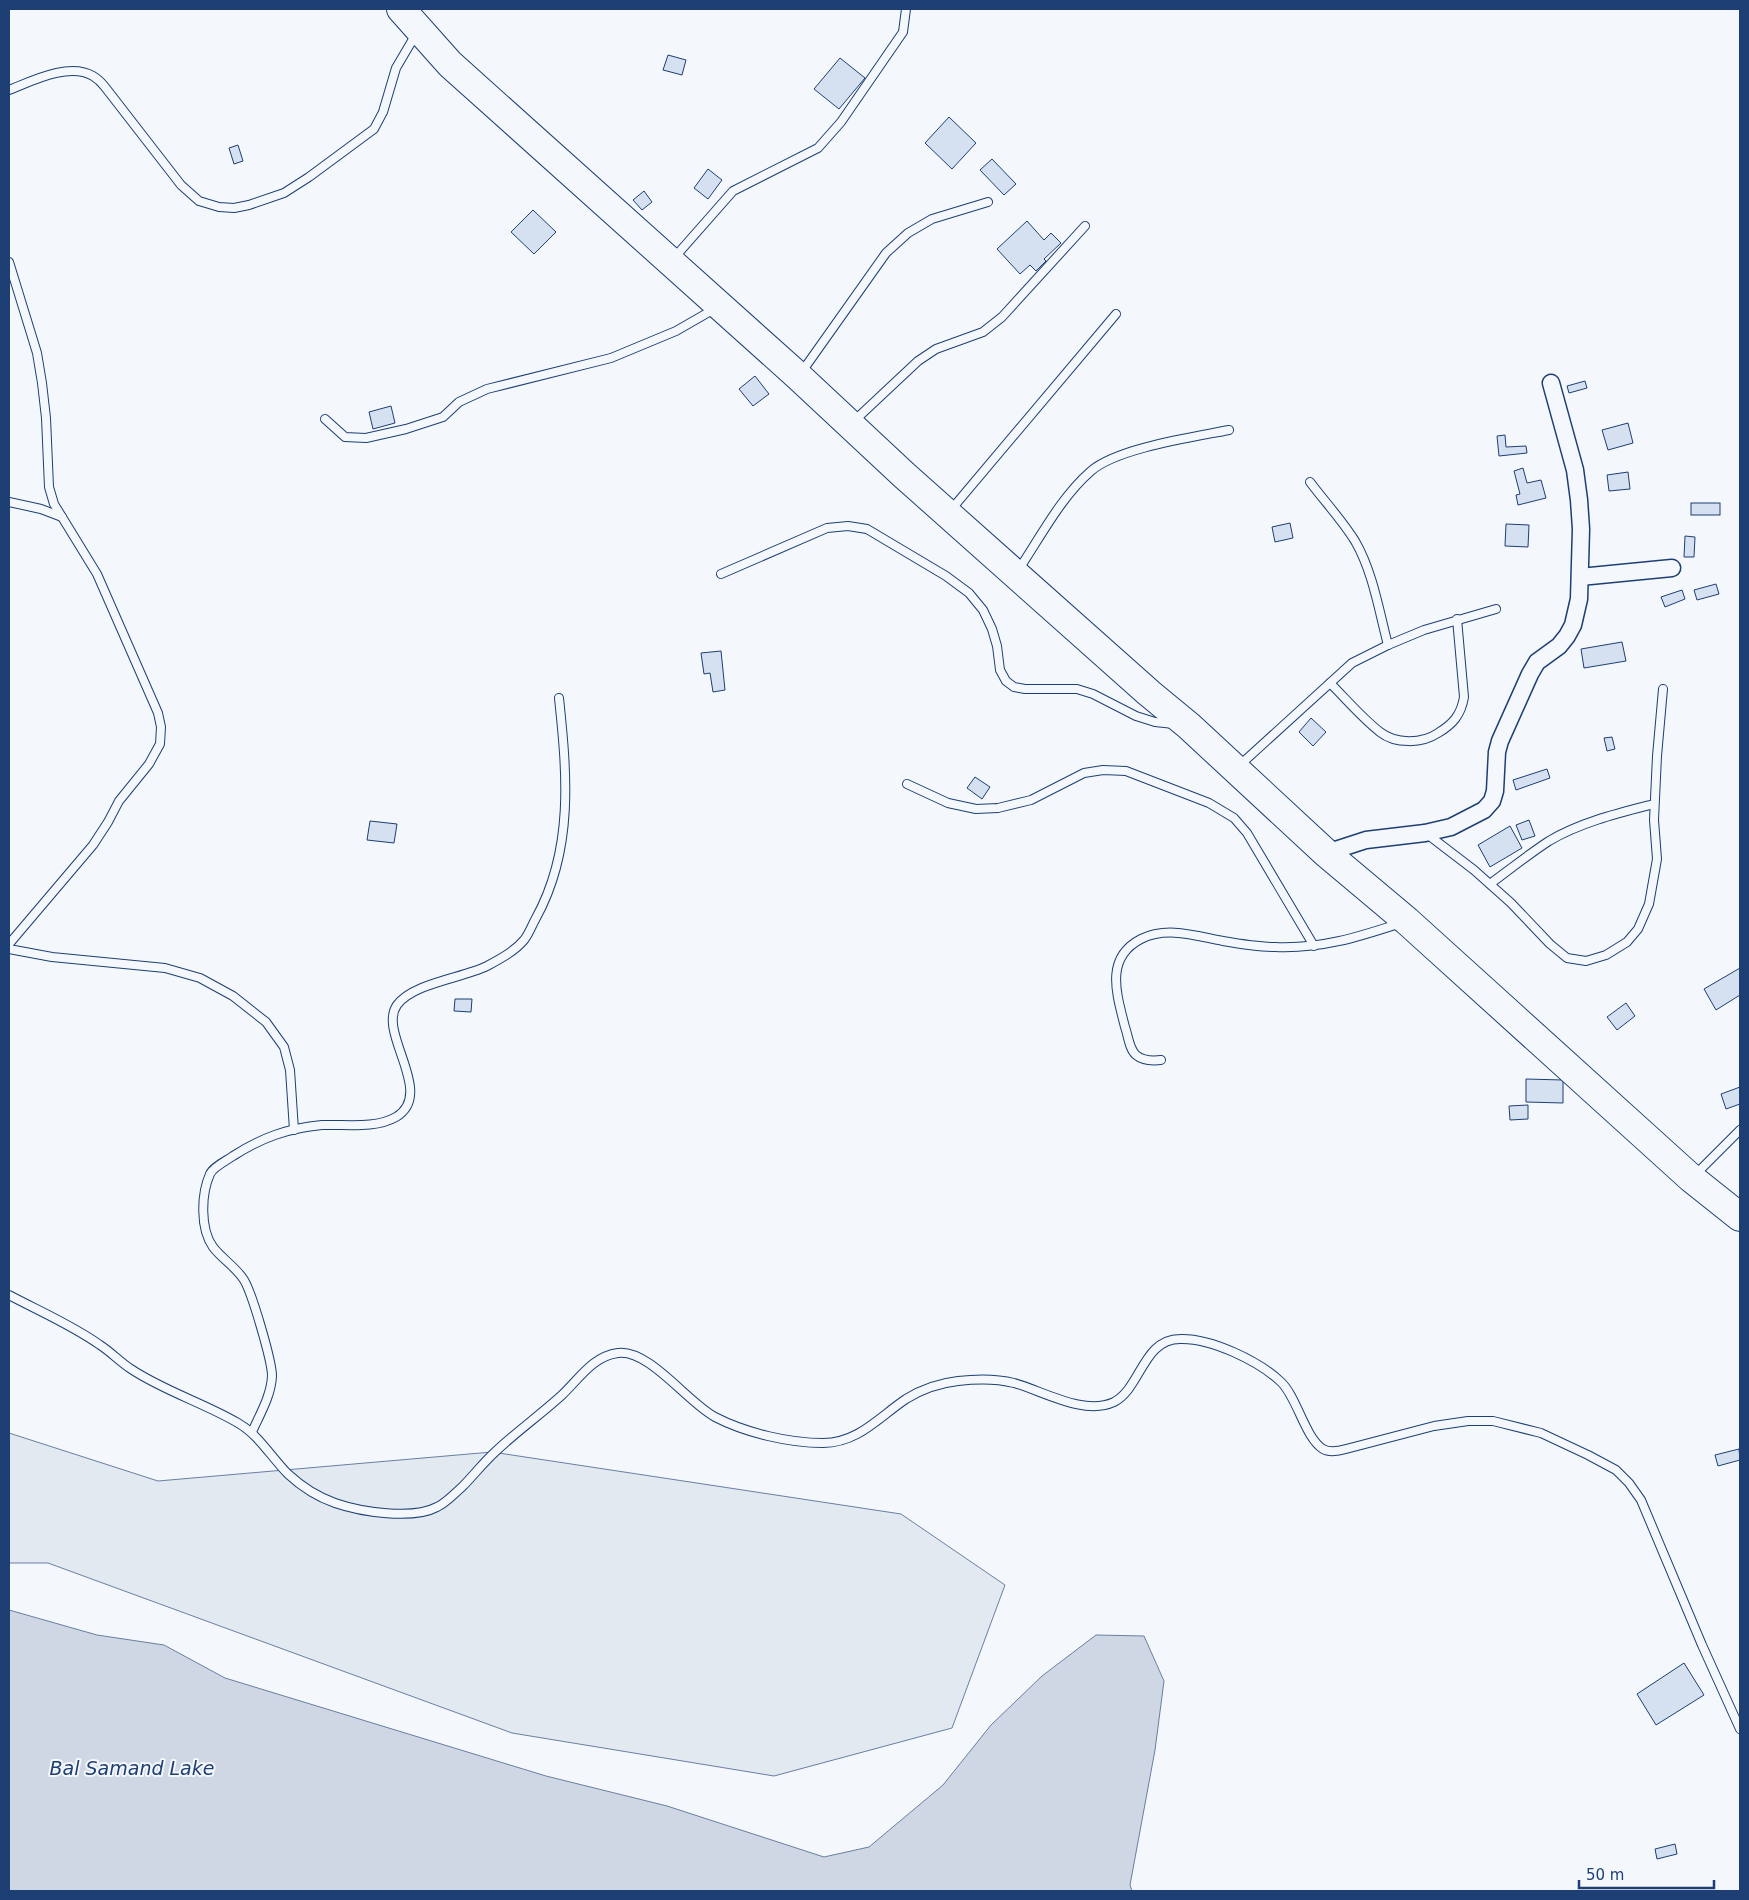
<svg xmlns="http://www.w3.org/2000/svg" width="1749" height="1900" font-family="'DejaVu Sans',sans-serif">
	<rect width="100%" height="100%" fill="#f4f7fb"/>
	<polygon fill="#e3e9f0" stroke="#687fa3" points="9,1433 158,1481 492,1452 901,1514 1005,1585 952,1728 774,1776 512,1733 48,1563 9,1563"/>
	<polygon fill="#cfd7e4" stroke="#687fa3" points="9,1610 97,1635 164,1645 225,1678 546,1776 667,1806 824,1857 869,1847 943,1785 991,1725 1042,1676 1096,1635 1144,1636 1164,1681 1155,1750 1130,1885 1132,1891 9,1891"/>
	<g fill="#d5e0f0" stroke="#1d3f73">
		<polygon points="668,55 686,60 682,75 663,70"/>
		<polygon points="840,58 865,78 839,109 814,89"/>
		<polygon points="949,117 976,143 952,169 925,143"/>
		<polygon points="238,145 243,161 234,164 229,148"/>
		<polygon points="992,159 1016,184 1004,195 980,170"/>
		<polygon points="708,169 722,180 708,199 694,188"/>
		<polygon points="644,191 652,202 642,210 633,200"/>
		<polygon points="533,210 556,232 534,254 511,232"/>
		<polygon points="1027,221 1044,240 1051,233 1061,243 1044,259 1046,261 1036,271 1030,265 1020,274 997,249"/>
		<polygon points="755,376 769,394 753,406 739,389"/>
		<polygon points="1585,381 1587,388 1569,393 1567,386"/>
		<polygon points="391,406 395,423 373,429 369,412"/>
		<polygon points="1628,423 1633,443 1608,450 1602,430"/>
		<polygon points="1505,435 1506,447 1526,446 1527,453 1499,456 1497,436"/>
		<polygon points="1523,468 1527,483 1541,480 1546,498 1518,505 1516,495 1520,494 1514,471"/>
		<polygon points="1628,472 1630,489 1609,491 1607,475"/>
		<rect x="1691" y="503" width="29" height="12"/>
		<polygon points="1290,523 1293,538 1275,542 1272,527"/>
		<polygon points="1506,524 1529,525 1528,547 1505,546"/>
		<polygon points="1685,536 1695,537 1694,557 1684,557"/>
		<polygon points="1716,584 1719,594 1697,600 1694,590"/>
		<polygon points="1682,590 1685,599 1665,607 1661,597"/>
		<polygon points="1622,642 1626,661 1584,668 1581,649"/>
		<polygon points="721,651 725,690 713,692 710,673 704,674 701,653"/>
		<polygon points="1311,718 1326,732 1313,746 1299,732"/>
		<polygon points="1612,737 1615,749 1607,751 1604,738"/>
		<polygon points="1547,769 1550,778 1516,790 1513,780"/>
		<polygon points="975,777 990,787 982,799 967,788"/>
		<polygon points="1529,820 1535,836 1522,840 1516,825"/>
		<polygon points="370,821 397,824 394,843 367,840"/>
		<polygon points="1510,826 1522,848 1490,867 1478,845"/>
		<polygon points="1740,968 1740,995 1716,1010 1704,989"/>
		<polygon points="455,999 472,999 471,1012 454,1011"/>
		<polygon points="1626,1003 1635,1016 1617,1030 1607,1017"/>
		<polygon points="1526,1079 1563,1080 1563,1103 1526,1102"/>
		<polygon points="1740,1087 1740,1104 1726,1109 1721,1094"/>
		<polygon points="1528,1105 1528,1119 1510,1120 1509,1106"/>
		<polygon points="1739,1449 1740,1460 1718,1466 1715,1455"/>
		<polygon points="1684,1663 1704,1695 1656,1725 1637,1694"/>
		<polygon points="1675,1844 1677,1854 1657,1859 1655,1849"/>
	</g>
	<g fill="none" stroke-linecap="round" stroke-linejoin="round">
		<defs>
			<g id="service">
				<path d="M9,90C32,81 69,62 93,76C98,79 102,83 105,87L181,185L199,201L219,207L234,208L249,205L284,193L309,177L374,129L383,112L396,68L416,34"/>
				<polyline points="674,258 733,191 818,148 841,122 903,32 906,9"/>
				<polyline points="9,262 37,353 42,383 46,418 49,487 54,504 97,574 158,713 161,727 160,744 149,764 119,801 108,822 93,845 9,944"/>
				<polyline points="801,373 886,253 908,233 932,219 988,202"/>
				<polyline points="325,419 345,437 366,438 406,429 443,417 459,402 487,389 611,358 676,331 716,308"/>
				<polyline points="854,421 918,361 936,349 983,332 1002,317 1085,226"/>
				<path d="M1310,482C1325,502 1342,520 1355,541C1373,572 1379,611 1388,645"/>
				<polyline points="9,502 41,509 62,517"/>
				<polyline points="950,511 1116,314"/>
				<path d="M1019,569C1041,536 1061,497 1091,471C1117,448 1194,437 1229,430"/>
				<polyline points="721,574 827,528 848,526 867,529 946,576 969,593 983,610 992,629 997,646 1000,670 1006,681 1014,687 1025,689 1077,689 1093,694 1136,716 1155,722 1174,724"/>
				<path d="M1330,683C1346,699 1362,718 1380,732C1395,744 1422,744 1438,733C1453,724 1461,715 1464,697L1457,619"/>
				<polyline points="1240,765 1352,663 1388,645 1424,630 1496,609"/>
				<polyline points="907,784 948,803 976,809 998,808 1031,800 1084,773 1103,770 1126,771 1209,803 1234,818 1247,833 1314,946"/>
				<polyline points="1427,834 1474,870 1511,903 1550,944 1567,958 1586,961 1606,955 1627,942 1638,929 1649,904 1657,859 1654,820 1657,756 1663,689"/>
				<path d="M1490,884C1509,870 1529,854 1549,841C1581,822 1619,813 1654,804"/>
				<polyline points="9,949 52,957 165,968 200,978 233,996 266,1022 284,1047 290,1070 294,1130"/>
				<path d="M1161,1060C1152,1061 1143,1061 1136,1055C1129,1049 1128,1035 1125,1027C1117,995 1104,958 1141,939C1167,926 1196,936 1223,941C1240,944 1258,947 1275,947C1322,949 1358,937 1401,923"/>
				<polyline points="1695,1175 1740,1130"/>
				<path d="M9,1295C39,1311 72,1325 100,1345C111,1352 120,1362 131,1369C164,1391 204,1403 238,1423C259,1435 271,1457 288,1474C302,1487 318,1497 335,1503C361,1512 413,1520 437,1507C446,1503 455,1493 462,1487C473,1476 483,1463 495,1452C516,1432 540,1415 562,1395C579,1379 593,1356 618,1353C649,1349 687,1402 715,1417C746,1433 789,1443 823,1443C858,1443 879,1417 906,1399C922,1389 940,1383 958,1381C975,1379 998,1379 1014,1383C1043,1391 1084,1416 1114,1402C1141,1388 1143,1339 1180,1339C1211,1338 1259,1361 1281,1382C1297,1397 1305,1438 1323,1449C1330,1453 1339,1451 1346,1449L1434,1426L1468,1421H1493L1541,1433L1588,1455L1616,1470L1629,1483L1641,1500L1702,1645L1740,1729"/>
				<path d="M252,1432C260,1414 271,1396 272,1376C272,1361 252,1293 244,1280C236,1267 222,1259 213,1247C200,1229 201,1194 210,1174C213,1167 226,1161 233,1156C261,1138 288,1128 322,1125C345,1124 375,1129 396,1117C436,1093 377,1033 397,1005C413,983 463,978 487,966C500,959 515,951 524,940C529,934 532,925 536,918C574,849 567,774 559,698"/>
			</g>
			<g id="minor">
				<polyline points="1580,577 1672,568"/>
				<polyline points="1326,853 1366,840 1425,833 1451,827 1484,810 1492,801 1495,791 1497,752 1500,741 1530,674 1537,662 1559,646 1567,636 1573,625 1579,599 1581,529 1579,500 1575,470 1551,383"/>
			</g>
			<polyline id="trunk" points="401,9 450,64 798,376 904,475 1149,693 1189,726 1326,853 1407,921 1691,1178 1740,1217"/>
		</defs>
		<use href="#service" stroke="#1d3f73" stroke-width="10"/>
		<use href="#minor" stroke="#1d3f73" stroke-width="19"/>
		<use href="#trunk" stroke="#1d3f73" stroke-width="30"/>
		<use href="#service" stroke="#f4f7fb" stroke-width="8"/>
		<use href="#minor" stroke="#f4f7fb" stroke-width="16"/>
		<use href="#trunk" stroke="#f4f7fb" stroke-width="28"/>
	</g>
	<g text-anchor="middle" stroke-width="4" stroke-linejoin="round" paint-order="stroke">
		<g font-size="19" font-style="italic" fill="#1d3f73" stroke="#f4f7fb">
			<text x="132" y="1775">Bal Samand Lake</text>
		</g>
	</g>
	<rect width="1749" height="1900" fill="none" stroke="#1d3f73" stroke-width="20"/>
	<path d="M1579 1880v8h135v-8" fill="none" stroke="#1d3f73" stroke-width="2.5"/>
	<text x="1586" y="1880" font-size="15" fill="#1d3f73" stroke="#f4f7fb" stroke-width="4" paint-order="stroke">50 m</text>
</svg>
